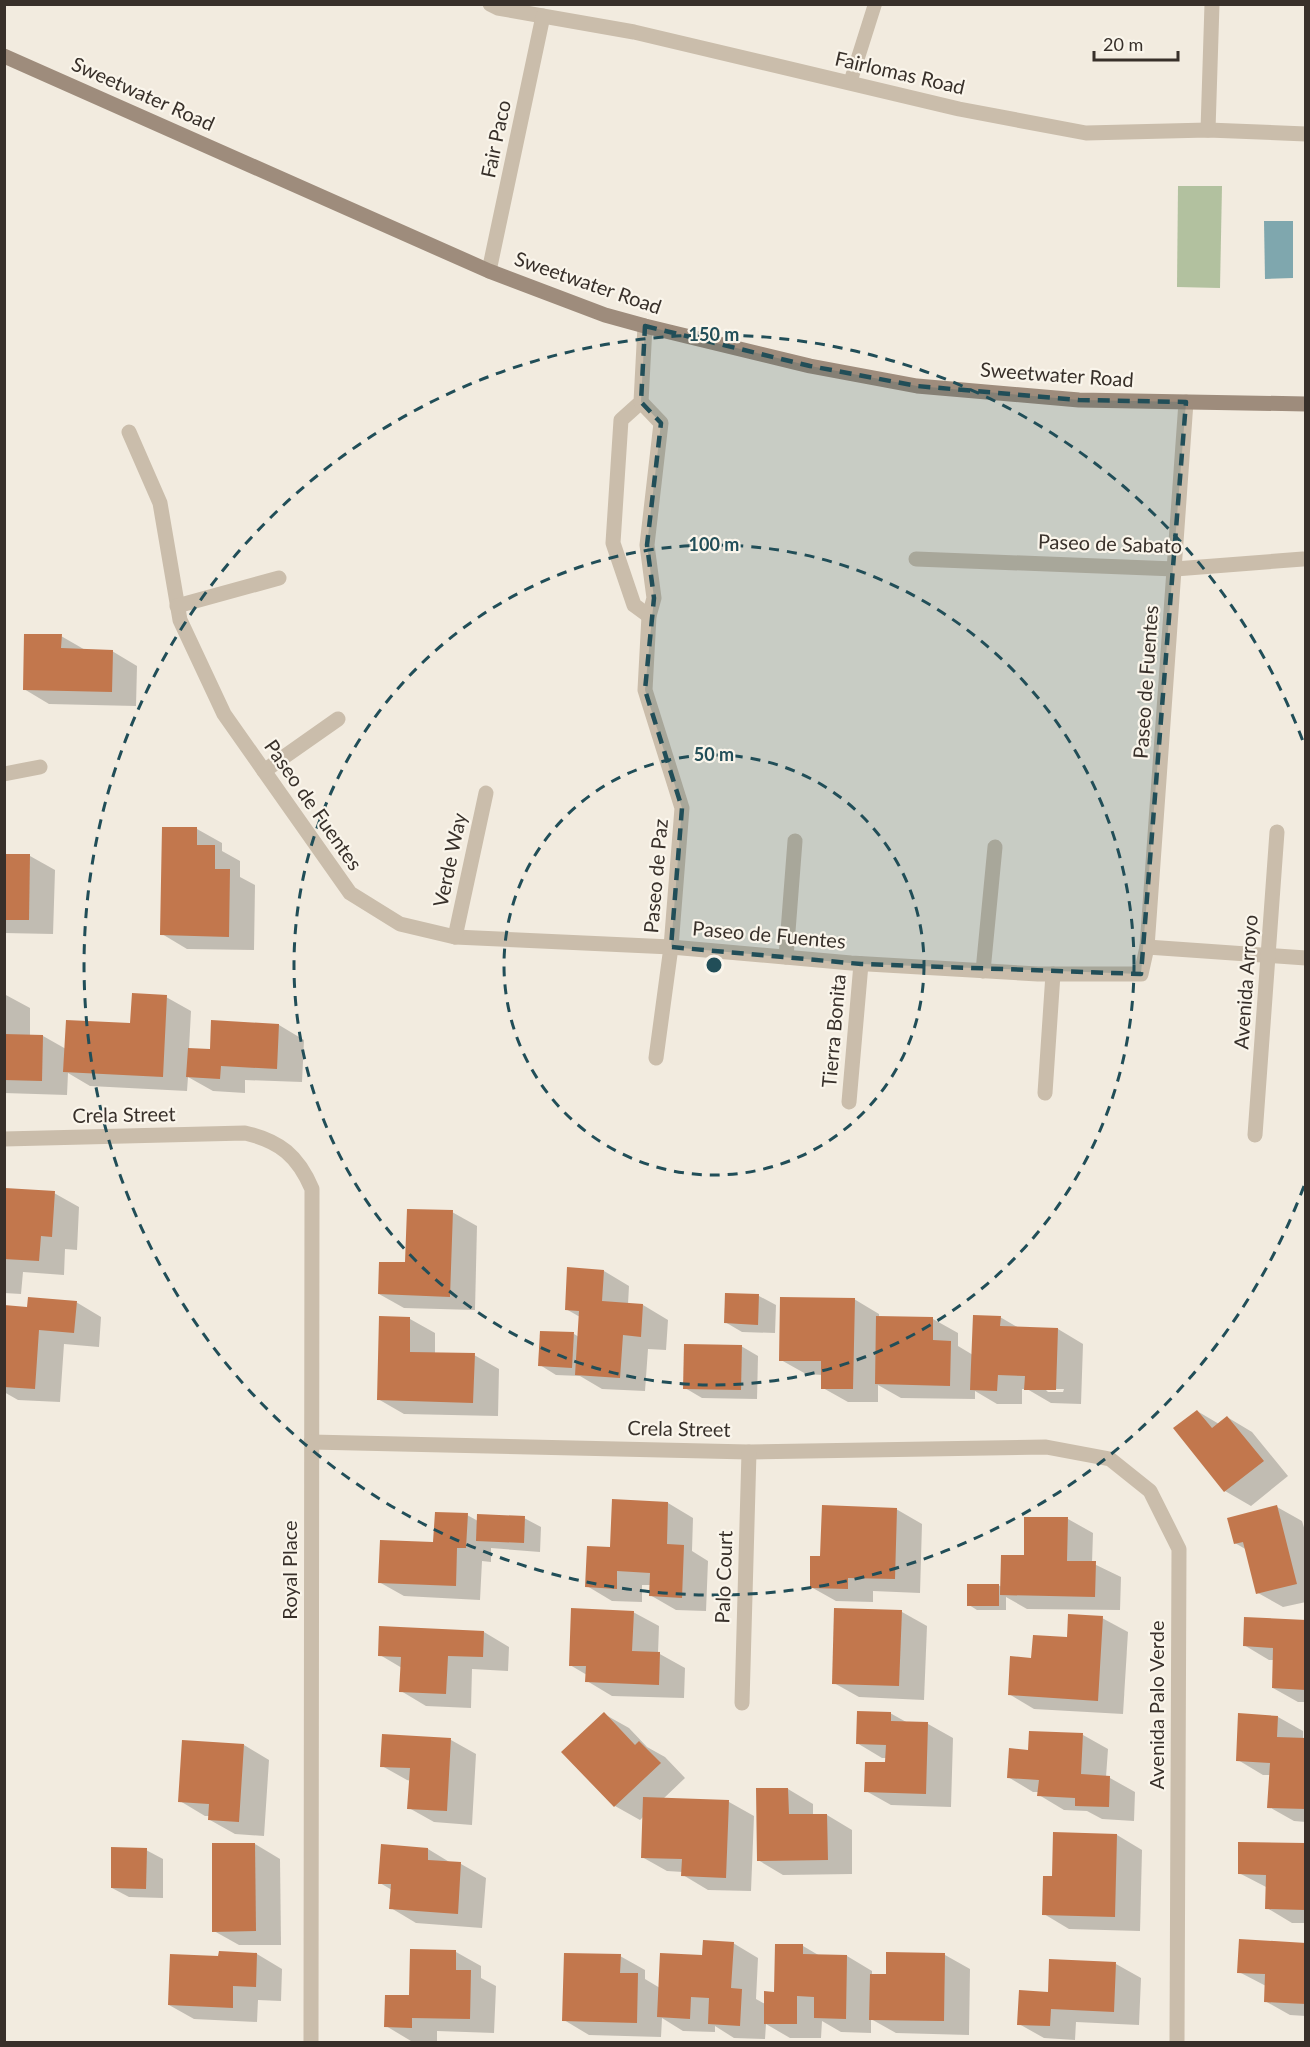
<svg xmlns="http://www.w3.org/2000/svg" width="1310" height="2047" font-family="Lato,sans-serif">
	<rect width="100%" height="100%" fill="#f2ebdf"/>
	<polygon fill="#b2c19f" points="1178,186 1222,186 1220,288 1177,287"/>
	<polygon fill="#7fa7ae" points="1264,221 1293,221 1293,278 1265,279"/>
	<g fill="#0003" fill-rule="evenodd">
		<polygon points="61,636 87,651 112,651 137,666 136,706 49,704 24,689"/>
		<polygon points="163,828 197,829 222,843 222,851 240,861 240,877 255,885 254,950 187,949 162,934"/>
		<polygon points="4,855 30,856 55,870 53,934 4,933"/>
		<polygon points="4,994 30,1008 30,1036 43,1036 66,1049 132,1025 166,997 191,1011 189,1049 211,1050 279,1025 304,1040 302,1082 245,1080 245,1093 213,1091 188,1077 187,1091 90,1086 68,1073 67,1095 4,1093"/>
		<polygon points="54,1193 79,1207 77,1250 65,1249 64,1275 23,1272 21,1294 4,1293 4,1201"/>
		<polygon points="452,1212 477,1226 475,1310 404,1308 379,1294"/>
		<polygon points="604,1271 629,1286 628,1304 643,1305 668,1320 666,1350 648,1349 645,1391 602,1389 580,1376 556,1375 540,1365 574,1334 579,1337 580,1317 566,1309"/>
		<polygon points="726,1295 759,1296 776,1305 775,1333 742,1332 725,1322"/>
		<path d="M854,1299L879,1314V1318L933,1319L958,1333V1346L973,1355L1000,1317L1019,1328L1058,1329L1083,1344L1081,1404L1051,1403L1027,1389H1022V1404H997L975,1391V1399L901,1398L878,1385V1402H848L823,1388V1375L806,1374L781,1360ZM1045,1389H1064L1063,1392H1048Z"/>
		<polygon points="76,1302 101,1317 99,1347 64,1344 60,1402 18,1400 4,1392 4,1306 29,1308"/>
		<polygon points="410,1319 435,1333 435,1354 474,1355 499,1369 498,1416 404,1414 378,1399"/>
		<polygon points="741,1346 758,1356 757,1399 702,1398 685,1388"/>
		<polygon points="1197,1411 1219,1424 1227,1417 1252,1432 1288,1476 1251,1506 1225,1491 1175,1429"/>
		<polygon points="613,1501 668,1503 693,1518 692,1551 708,1561 706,1611 676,1610 650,1595 651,1585 642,1585 642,1602 612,1601 587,1586 611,1548"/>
		<polygon points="1277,1507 1302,1521 1306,1534 1306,1602 1283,1607 1258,1593 1247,1550 1235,1543"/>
		<polygon points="896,1509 922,1524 920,1593 873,1591 873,1602 836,1601 811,1587 822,1557"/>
		<polygon points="467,1515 478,1521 524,1518 541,1527 540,1552 491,1548 491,1562 482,1561 480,1600 404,1596 379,1582 435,1544"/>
		<polygon points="1068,1519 1093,1533 1092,1563 1121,1577 1120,1610 1027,1609 1006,1597 1006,1610 977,1610 969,1605 998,1585 1002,1587"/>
		<polygon points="633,1612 659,1626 658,1653 685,1668 684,1698 612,1696 587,1681 587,1675 570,1665"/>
		<polygon points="902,1612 927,1626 924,1700 859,1697 834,1683"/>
		<polygon points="1102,1618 1128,1632 1123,1714 1034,1709 1009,1694 1033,1659"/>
		<polygon points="1306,1621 1306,1702 1298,1702 1273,1688 1274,1660 1269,1660 1244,1645"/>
		<polygon points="484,1632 509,1647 508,1671 472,1669 471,1708 426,1706 401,1691 402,1668 380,1655"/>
		<polygon points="890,1713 908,1723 928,1724 953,1738 951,1807 891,1805 866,1791 887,1764 887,1758 882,1758 857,1743"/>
		<polygon points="604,1714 629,1728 647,1747 665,1757 685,1778 663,1799 729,1802 754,1816 751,1891 708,1890 683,1875 683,1872 667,1871 642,1857 643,1817 640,1820 615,1806 564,1752"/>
		<polygon points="1278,1717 1303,1731 1303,1740 1306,1740 1306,1822 1294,1821 1269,1807 1271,1775 1263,1775 1238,1760"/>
		<polygon points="1083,1735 1108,1749 1106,1777 1110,1778 1135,1792 1134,1821 1102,1819 1087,1811 1064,1810 1039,1795 1039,1792 1033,1792 1008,1777 1029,1751"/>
		<polygon points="383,1736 451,1740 476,1754 472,1825 434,1822 409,1808 411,1781 407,1780 382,1766"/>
		<polygon points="244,1745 269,1760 264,1836 235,1834 210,1820 210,1816 205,1816 180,1801"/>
		<polygon points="788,1789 813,1804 813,1816 827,1815 852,1830 852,1874 783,1875 758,1860"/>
		<polygon points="1117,1835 1142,1850 1140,1931 1069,1929 1044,1914 1053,1878"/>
		<polygon points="255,1844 280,1859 281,1945 239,1945 214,1931 213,1845"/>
		<polygon points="1306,1844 1306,1923 1292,1923 1267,1908 1268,1888 1239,1873"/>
		<polygon points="428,1849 451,1863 461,1864 486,1878 482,1928 416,1923 391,1908 392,1890 380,1883"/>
		<polygon points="146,1850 163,1859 163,1898 129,1897 112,1888"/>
		<polygon points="733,1943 758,1958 756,1999 765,2004 776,1993 803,1946 820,1956 847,1956 872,1971 872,1975 887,1976 945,1955 970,1969 969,2035 896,2033 871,2019 871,2033 841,2032 822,2021 821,2038 790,2038 766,2024 765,2039 734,2038 715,2026 715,2032 683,2031 662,2018 661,2037 589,2035 564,2020 620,1956 645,1970 645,1979 660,1988 703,1957"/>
		<polygon points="1306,1944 1306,2016 1290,2015 1265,2001 1266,1986 1239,1972"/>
		<polygon points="220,1952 257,1954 282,1969 281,2001 258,2000 257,2022 194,2019 169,2005 220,1957"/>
		<polygon points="456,1952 481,1966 481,1978 496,1986 494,2033 437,2031 437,2042 411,2041 386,2026 410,1997"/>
		<polygon points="1116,1964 1141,1978 1139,2025 1076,2022 1075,2040 1044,2038 1019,2024 1049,1993"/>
	</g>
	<g fill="#c2774d">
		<polygon points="24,634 62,634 61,648 113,650 112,692 23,690"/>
		<polygon points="162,827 197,827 197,845 215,845 215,869 230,869 229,937 160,935"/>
		<polygon points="4,854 30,854 29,920 4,920"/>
		<polygon points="132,993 167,995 163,1077 63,1072 66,1020 130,1023"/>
		<polygon points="211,1020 279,1024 277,1069 221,1066 220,1079 186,1077 188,1048 210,1049"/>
		<polygon points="4,1034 43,1035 42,1081 4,1080"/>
		<polygon points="5,1188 55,1191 52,1237 41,1236 39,1261 4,1259"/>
		<polygon points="407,1209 453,1210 450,1297 378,1294 379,1262 405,1262"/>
		<polygon points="567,1267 604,1270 602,1301 643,1304 641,1337 623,1335 620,1378 575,1375 579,1311 565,1310"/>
		<polygon points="725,1293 759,1294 758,1325 724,1323"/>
		<polygon points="28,1297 77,1301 74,1333 39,1330 35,1389 4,1387 4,1305 27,1307"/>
		<polygon points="780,1297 855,1298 853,1389 821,1389 821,1361 779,1361"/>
		<polygon points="973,1315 1001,1316 1000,1326 1058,1328 1056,1390 1024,1390 1025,1376 998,1375 997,1391 970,1390"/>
		<polygon points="379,1316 410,1317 410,1352 475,1353 473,1403 377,1400"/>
		<polygon points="876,1316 933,1317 933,1340 951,1341 950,1386 875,1384"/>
		<polygon points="540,1331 574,1332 572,1368 538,1366"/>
		<polygon points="684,1344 742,1345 741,1390 683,1389"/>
		<polygon points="1197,1410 1212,1428 1227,1416 1264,1461 1224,1492 1173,1428"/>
		<polygon points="612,1499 668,1502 667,1544 684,1545 682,1598 649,1596 650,1573 617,1571 617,1589 585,1587 587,1546 610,1547"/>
		<polygon points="822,1505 897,1508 895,1579 848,1578 848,1589 810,1588 810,1556 820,1556"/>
		<polygon points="1277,1505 1297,1584 1256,1594 1243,1542 1234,1544 1227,1518"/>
		<polygon points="435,1512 468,1513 466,1548 457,1548 456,1586 378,1583 380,1540 433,1542"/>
		<polygon points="477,1514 525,1516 524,1543 476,1541"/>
		<polygon points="1024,1517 1068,1517 1067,1561 1096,1561 1095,1597 1000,1595 1001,1555 1024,1555"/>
		<rect x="967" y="1584" width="32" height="22"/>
		<polygon points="571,1608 634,1611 632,1651 660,1652 659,1685 585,1682 586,1666 569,1666"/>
		<polygon points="834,1608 902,1610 899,1686 832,1684"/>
		<polygon points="1068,1614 1103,1616 1098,1701 1008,1695 1010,1656 1031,1658 1033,1635 1067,1637"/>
		<polygon points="1244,1617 1306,1620 1306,1690 1272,1688 1273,1648 1243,1646"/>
		<polygon points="379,1626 484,1631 483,1657 448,1656 446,1694 399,1692 401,1657 378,1656"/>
		<polygon points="857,1711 891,1712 891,1721 928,1722 926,1794 864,1792 865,1762 885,1762 886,1745 856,1744"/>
		<polygon points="604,1712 635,1745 639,1741 661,1763 614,1807 561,1752"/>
		<polygon points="1238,1713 1278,1716 1277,1737 1306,1738 1306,1809 1267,1808 1270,1763 1236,1761"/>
		<polygon points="1029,1731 1083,1733 1081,1774 1110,1776 1109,1807 1075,1806 1075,1798 1037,1796 1039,1780 1007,1778 1009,1748 1028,1750"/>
		<polygon points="382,1734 451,1738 447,1811 407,1809 410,1768 380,1767"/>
		<polygon points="182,1740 244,1744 239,1822 208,1820 209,1804 178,1802"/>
		<polygon points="756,1788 788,1788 789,1814 827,1814 828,1860 757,1861"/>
		<polygon points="643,1797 729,1800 726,1878 681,1876 682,1859 641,1858"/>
		<polygon points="1053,1832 1117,1834 1115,1917 1042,1915 1043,1876 1052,1876"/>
		<polygon points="1238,1842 1306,1843 1306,1910 1265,1909 1266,1875 1238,1874"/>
		<polygon points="212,1843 255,1843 256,1931 212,1932"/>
		<polygon points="381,1844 428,1848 428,1860 461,1862 458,1914 389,1909 391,1884 378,1884"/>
		<polygon points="111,1847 147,1848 146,1889 111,1888"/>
		<polygon points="1239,1939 1306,1943 1306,2004 1264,2002 1265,1974 1237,1973"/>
		<polygon points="703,1940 734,1942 731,1988 742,1989 740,2026 708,2024 709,1998 691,1997 690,2019 657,2017 660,1953 702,1955"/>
		<polygon points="775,1944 803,1944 803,1954 847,1955 846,2019 814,2018 814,1997 797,1996 797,2024 764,2024 764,1991 774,1992"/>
		<polygon points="410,1949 456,1950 456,1970 471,1970 470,2019 412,2018 412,2028 384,2027 385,1995 409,1995"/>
		<polygon points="219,1951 257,1953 256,1987 233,1986 233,2008 168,2005 170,1954 218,1956"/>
		<polygon points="886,1952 945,1953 944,2021 869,2020 870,1974 886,1974"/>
		<polygon points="564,1953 621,1954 620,1973 638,1973 637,2023 562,2021"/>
		<polygon points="1049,1959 1116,1962 1114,2012 1051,2009 1050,2026 1017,2025 1019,1990 1048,1992"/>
	</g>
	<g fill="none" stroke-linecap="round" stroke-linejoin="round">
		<polyline stroke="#cabdab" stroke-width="14" points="850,83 875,4"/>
		<g stroke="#cabdab" stroke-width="15">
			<polyline points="490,4 498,8 634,32 959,109 1086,133 1208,130 1306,134"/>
			<polyline points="1208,130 1212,4"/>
			<polyline points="489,271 543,16"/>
			<polyline points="645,326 641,402 621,420 613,543 634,605 649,616"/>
			<polyline points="641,402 661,423 647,545 654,598 649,616 645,690 682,808 671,947 656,1058"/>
			<polyline points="129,432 160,503 180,620 224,714 350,893 400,924 455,937 671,947 851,963 1038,974 1141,974 1147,947 1186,402"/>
			<polyline points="916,559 1175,569 1303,559"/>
			<polyline points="177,606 279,578"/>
			<polyline points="264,771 338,719"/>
			<polyline points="4,774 40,767"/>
			<polyline points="455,937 486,793"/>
			<polyline points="1147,947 1306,958"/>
			<polyline points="786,957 795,841"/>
			<polyline points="983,971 995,847"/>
			<polyline points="1045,1093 1053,974"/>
			<polyline points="849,1102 861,964"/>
			<polyline points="1255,1135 1277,832"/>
			<path d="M4,1139L245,1133C280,1141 298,1156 312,1189L311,2042"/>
			<polyline points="311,1442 749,1452 1046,1447 1110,1459 1150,1491 1179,1549 1177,2042"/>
			<polyline points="742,1703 749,1452"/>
		</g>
		<polyline stroke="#9e8c7c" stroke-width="15" points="4,56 489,271 605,315 645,326 810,366 917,386 1079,400 1306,404"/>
	</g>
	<path fill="#214e58" fill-opacity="0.2" stroke="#214e58" stroke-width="4.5" stroke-dasharray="12 8" stroke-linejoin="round" d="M645,326L810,366L917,386L1079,400L1186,402L1141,974L861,964L671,947L682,808L645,690L654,598L647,545L661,423L641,402Z"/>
	<g fill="none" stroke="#214e58" stroke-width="3" stroke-dasharray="10 8">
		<circle cx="714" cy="965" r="210"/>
		<circle cx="714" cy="965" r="420"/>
		<path d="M1304 1186A630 630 0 1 1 1304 744"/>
	</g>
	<g text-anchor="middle" stroke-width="4.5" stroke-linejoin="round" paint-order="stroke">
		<g font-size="20" fill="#38302a" stroke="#faf5eb">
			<text transform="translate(900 73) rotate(13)" y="7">Fairlomas Road</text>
			<text transform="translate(143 94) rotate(24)" y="7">Sweetwater Road</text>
			<text transform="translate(496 139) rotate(-78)" y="7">Fair Paco</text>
			<text transform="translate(588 283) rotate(19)" y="7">Sweetwater Road</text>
			<text transform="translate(1057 375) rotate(4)" y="7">Sweetwater Road</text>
			<text transform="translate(1110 544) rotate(2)" y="7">Paseo de Sabato</text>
			<text transform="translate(1146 682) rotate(-86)" y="7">Paseo de Fuentes</text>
			<text transform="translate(313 805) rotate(55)" y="7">Paseo de Fuentes</text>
			<text transform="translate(450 860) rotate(-78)" y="7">Verde Way</text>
			<text transform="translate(656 876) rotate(-85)" y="7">Paseo de Paz</text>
			<text transform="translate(769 935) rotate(5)" y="7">Paseo de Fuentes</text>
			<text transform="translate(1246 982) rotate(-86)" y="7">Avenida Arroyo</text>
			<text transform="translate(834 1031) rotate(-85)" y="7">Tierra Bonita</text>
			<text transform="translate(124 1115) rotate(-1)" y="7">Crela Street</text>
			<text transform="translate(679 1429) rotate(1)" y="7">Crela Street</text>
			<text transform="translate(290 1570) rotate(-90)" y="7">Royal Place</text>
			<text transform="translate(724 1577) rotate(-88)" y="7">Palo Court</text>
			<text transform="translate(1157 1705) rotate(-90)" y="7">Avenida Palo Verde</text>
		</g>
	</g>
	<circle cx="714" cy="965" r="9" fill="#214e58" stroke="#faf5eb" stroke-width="3"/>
	<g font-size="18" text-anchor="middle" font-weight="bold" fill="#214e58" stroke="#faf5eb" stroke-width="4.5" stroke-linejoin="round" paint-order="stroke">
		<text x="714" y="341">150 m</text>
		<text x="714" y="551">100 m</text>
		<text x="714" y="761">50 m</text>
	</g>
	<rect width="1310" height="2047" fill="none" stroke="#38302a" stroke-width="12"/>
	<path d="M1094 51v9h84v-9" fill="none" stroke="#38302a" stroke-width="3"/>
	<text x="1103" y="51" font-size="18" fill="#38302a" stroke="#faf5eb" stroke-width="4.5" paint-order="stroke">20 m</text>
</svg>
